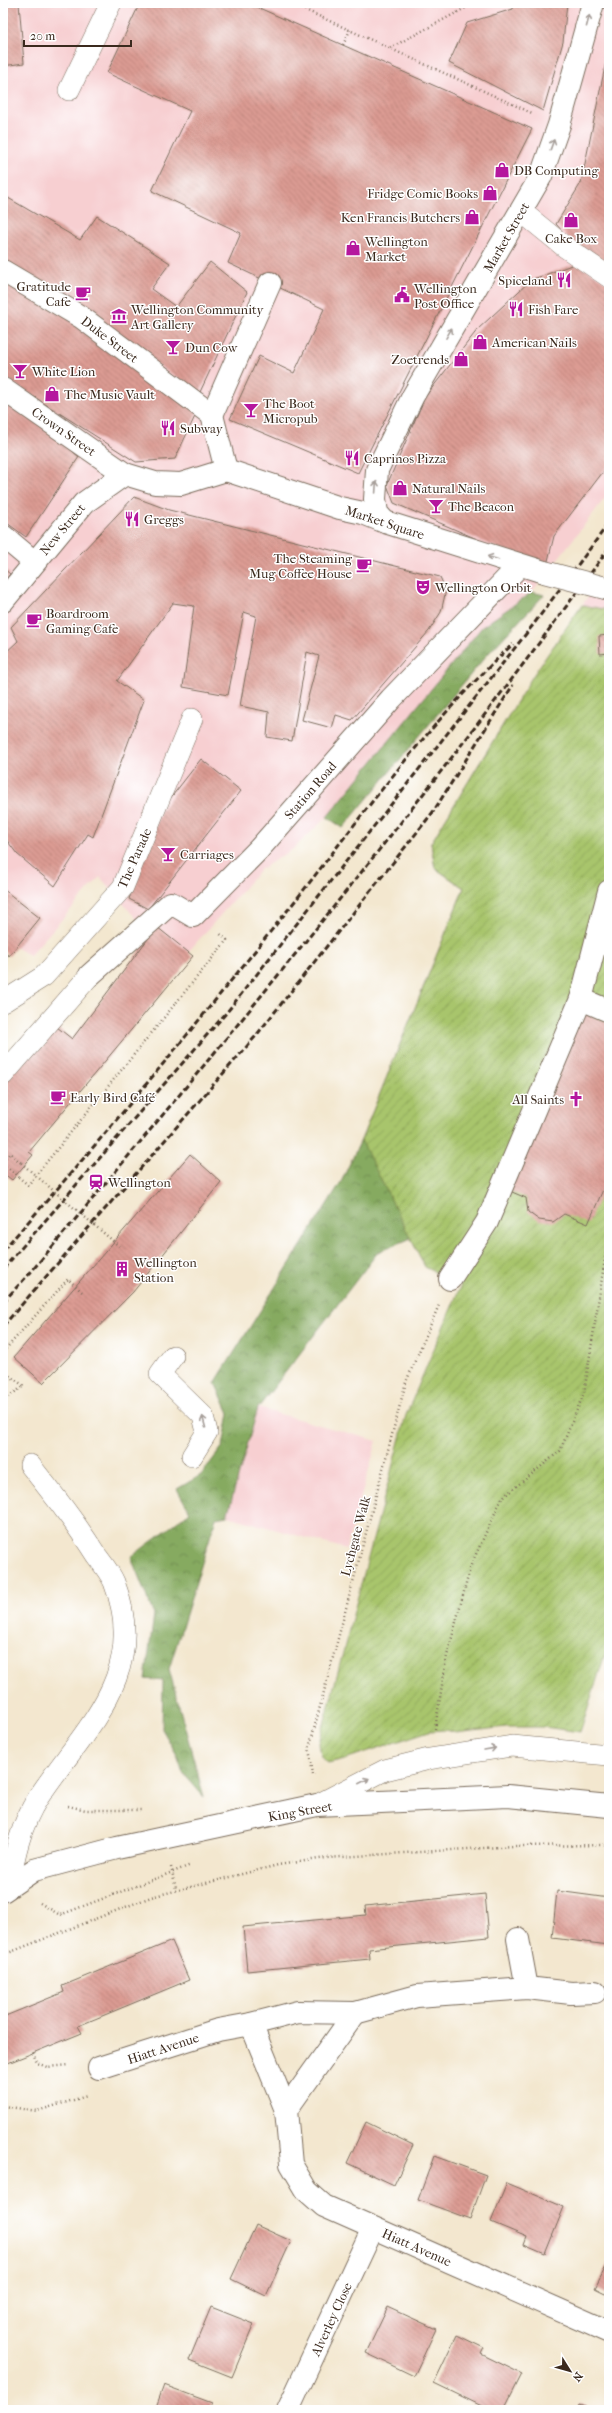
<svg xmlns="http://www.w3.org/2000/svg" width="612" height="2413" font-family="'IM FELL French Canon',serif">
	<defs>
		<pattern id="forest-crowns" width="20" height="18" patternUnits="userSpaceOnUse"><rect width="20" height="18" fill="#86aa60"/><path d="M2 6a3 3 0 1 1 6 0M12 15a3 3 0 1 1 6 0" fill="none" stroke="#6f8b4f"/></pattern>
		<pattern id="garden-furrows" width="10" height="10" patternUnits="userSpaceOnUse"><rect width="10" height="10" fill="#a8c56c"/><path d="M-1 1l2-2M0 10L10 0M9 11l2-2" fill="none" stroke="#8aa058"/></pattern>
		<pattern id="building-back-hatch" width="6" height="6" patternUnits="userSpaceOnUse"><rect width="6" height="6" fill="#dc9b93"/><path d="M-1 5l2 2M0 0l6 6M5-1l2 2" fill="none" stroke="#b47f77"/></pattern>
	</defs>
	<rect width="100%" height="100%" fill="#fff"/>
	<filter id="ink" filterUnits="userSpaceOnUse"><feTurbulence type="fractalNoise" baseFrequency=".025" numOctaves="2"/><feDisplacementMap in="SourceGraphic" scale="8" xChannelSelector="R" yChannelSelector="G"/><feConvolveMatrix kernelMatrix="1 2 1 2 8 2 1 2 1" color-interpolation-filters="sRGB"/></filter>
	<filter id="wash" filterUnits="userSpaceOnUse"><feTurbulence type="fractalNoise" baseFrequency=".012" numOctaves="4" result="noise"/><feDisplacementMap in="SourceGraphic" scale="16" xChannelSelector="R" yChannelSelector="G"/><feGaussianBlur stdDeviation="0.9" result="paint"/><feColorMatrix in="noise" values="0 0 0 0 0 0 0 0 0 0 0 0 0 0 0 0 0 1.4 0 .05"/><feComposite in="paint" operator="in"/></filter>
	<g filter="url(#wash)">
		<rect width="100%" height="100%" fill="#f3e7cf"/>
		<g fill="#f7cfd1">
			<polygon points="3,3 609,3 609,493 532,592 482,628 327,817 293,849 261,869 188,952 157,927 141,924 100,877 30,955 3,941"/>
			<polygon points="609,569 609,610 582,605 605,574"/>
			<polygon points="258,1408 377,1441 346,1549 227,1516"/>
		</g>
		<g fill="url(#forest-crowns)" stroke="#606a3f">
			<polygon points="532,592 544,595 486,656 343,828 327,817 482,627"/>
			<polygon points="509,715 489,1072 409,1239 378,1252 258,1408 227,1516 216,1518 169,1669 204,1797 183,1773 177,1755 162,1729 163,1681 145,1679 154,1615 131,1557 190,1512 177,1489 201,1475 223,1446 229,1413 215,1383 341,1182 361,1140 464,888 435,868 431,843"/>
		</g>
		<polygon fill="url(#garden-furrows)" stroke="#727845" points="582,605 609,610 609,1642 580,1732 544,1727 506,1727 456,1733 445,1730 429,1731 345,1759 328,1763 321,1757 319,1743 406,1415 461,1285 425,1267 361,1140 464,888 435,868 431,843 534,674"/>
		<g id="blocks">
			<g fill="url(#building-back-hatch)">
				<polygon points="3,3 19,3 24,63 3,66"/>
				<polygon points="140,3 248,3 532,129 358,473 230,419 259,356 294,373 324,309 228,263 241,233 152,191 190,111 107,73"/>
				<polygon points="514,3 567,3 563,42 543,111 449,63 467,23 513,9"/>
				<polygon points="609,47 609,268 581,252 556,224 581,183"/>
				<polygon points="3,195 80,240 97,216 170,263 151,289 176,307 210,262 247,292 200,392 3,264"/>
				<polygon points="577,263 609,284 609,464 554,536 546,569 394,503 387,485 425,397 478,329 531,280"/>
				<polygon points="3,278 53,305 197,412 175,459 136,462 3,377"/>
				<polygon points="3,404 40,423 79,457 26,537 3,520"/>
				<polygon points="134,497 169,510 440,577 446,590 441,612 429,631 352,720 336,715 332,728 302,720 319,656 307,652 292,741 267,737 269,712 240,706 256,616 244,612 228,695 183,687 194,606 173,603 117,681 144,700 93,837 88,834 55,886 17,854 3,835 3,655 18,641 11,627"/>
				<polygon points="3,568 10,574 3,583"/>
				<polygon points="609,635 609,653 600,654 599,636"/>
				<polygon points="201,759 241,791 148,909 129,899 162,809"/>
				<polygon points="3,889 40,918 9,956 3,951"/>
				<polygon points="157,927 193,956 29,1152 33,1155 12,1180 3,1173 3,1078 52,1023 72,1039"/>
				<polygon points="581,1010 609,1023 609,1176 588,1224 564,1214 553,1222 539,1220 528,1212 526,1198 505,1189"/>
				<polygon points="190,1154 221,1182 133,1292 43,1383 14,1357"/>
				<polygon points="557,1891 609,1898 609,1945 552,1938"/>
				<polygon points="485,1894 489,1937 369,1949 370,1959 247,1971 243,1927 366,1915 365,1906"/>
				<polygon points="172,1941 189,1980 78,2026 82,2033 3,2065 3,2017 64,1992 62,1986"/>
				<polygon points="366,2122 413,2145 394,2185 347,2163"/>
				<polygon points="434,2156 486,2175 470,2219 418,2200"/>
				<polygon points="507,2183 564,2207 545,2254 524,2245 527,2237 491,2222"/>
				<polygon points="256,2225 291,2241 266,2296 231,2279"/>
				<polygon points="609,2261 609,2295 595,2288"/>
				<polygon points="211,2307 254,2324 232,2377 189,2360"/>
				<polygon points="388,2307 436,2329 414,2376 366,2353"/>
				<polygon points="457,2335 484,2348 481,2354 522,2374 504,2410 490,2410 434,2383"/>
				<polygon points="164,2385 212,2403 209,2410 155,2410"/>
				<polygon points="580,2404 598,2410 578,2410"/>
			</g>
		</g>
	</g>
	<g filter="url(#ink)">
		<use href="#blocks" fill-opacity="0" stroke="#7b6c5c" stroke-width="1"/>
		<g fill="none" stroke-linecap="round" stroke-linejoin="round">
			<defs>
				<g id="service">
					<polyline points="69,90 111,3"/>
					<polyline points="522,212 565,247 609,277"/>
					<polyline points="3,1002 44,976 123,887 192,719"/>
					<polyline points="3,1075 90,975"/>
					<polyline points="173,1356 160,1374 203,1416 207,1432 192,1456"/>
					<polyline points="317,1805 385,1770 429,1759 512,1746 609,1755"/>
					<path d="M9,1886C14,1856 21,1824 38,1798C84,1728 150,1675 114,1582C110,1573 102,1563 96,1555C76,1523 53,1494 30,1465"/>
				</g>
				<g id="pedestrian">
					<polyline points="3,271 81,317 212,415"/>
					<polyline points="3,389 125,474"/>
					<polyline points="212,415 226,470 340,508 363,513 385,522"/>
					<polyline points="212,415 270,283"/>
					<polyline points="3,536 34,562"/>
					<polyline points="3,601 84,503 125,474 155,483 181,484 226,470"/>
					<polyline points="581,999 609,1011"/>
					<polyline points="450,1279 487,1222 581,999 609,891"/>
				</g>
				<g id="minor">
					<polyline points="544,572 385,522 377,513 375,499 377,470 413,396 541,176 559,125 593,3"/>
					<polyline points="90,975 171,903 193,916 259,849 391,699 519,566"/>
					<polyline points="518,1939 527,1988"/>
					<polyline points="251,2024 286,2110 291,2164 307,2191 324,2206 609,2332"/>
					<polyline points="99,2068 218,2030 251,2024 298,2012 355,2013 417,1996 527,1988 571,1993 595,1992"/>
					<polyline points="286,2110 355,2013"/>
					<polyline points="288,2410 373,2228"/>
				</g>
				<polyline id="tertiary" points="3,1891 34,1870 117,1848 317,1805 508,1796 609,1806"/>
			</defs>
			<use href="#service" stroke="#7b6c5c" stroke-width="22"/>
			<use href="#pedestrian" stroke="#7b6c5c" stroke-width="24"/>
			<use href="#minor" stroke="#7b6c5c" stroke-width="24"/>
			<use href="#tertiary" stroke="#7b6c5c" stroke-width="24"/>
			<g stroke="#7b6c5c" stroke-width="2.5" stroke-dasharray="1 3" stroke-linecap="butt">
				<polyline points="290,3 532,113"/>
				<polyline points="343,45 350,30"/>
				<polyline points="390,48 471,5 485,3"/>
				<polyline points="3,1161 10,1153 21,1163"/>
				<polyline points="3,1164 28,1185 227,940 219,933"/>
				<polyline points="3,1352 68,1279 82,1292"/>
				<polyline points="3,1371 24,1386 3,1400"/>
				<polyline points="435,1729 446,1660 471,1565 502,1498 560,1451 584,1393 609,1233"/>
				<polyline points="313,1775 309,1748 406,1382 439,1305"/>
				<polyline points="68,1806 86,1810 143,1810"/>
				<polyline points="171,1867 176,1889"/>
				<polyline points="40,1903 60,1915 191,1865"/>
				<polyline points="3,1955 151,1897 278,1865 326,1858 514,1846 609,1845"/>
				<polyline points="33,2053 37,2063 47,2067 69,2065"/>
				<polyline points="3,2106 37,2111 87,2096"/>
			</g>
			<use href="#service" stroke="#fff" stroke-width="21"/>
			<use href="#pedestrian" stroke="#fff" stroke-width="22"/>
			<use href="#minor" stroke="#fff" stroke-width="22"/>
			<use href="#tertiary" stroke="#fff" stroke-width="22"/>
			<g stroke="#3b2a1e" stroke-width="3" stroke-dasharray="6 3" stroke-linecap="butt">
				<path d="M3,1250C106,1136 203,1016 299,896C367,809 432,719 513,644"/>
				<polyline points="3,1269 227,1012 533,625 609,523"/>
				<path d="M3,1302L30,1273C230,1036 428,798 609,548"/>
				<polyline points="3,1326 255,1037 433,812 513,685"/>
			</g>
			<defs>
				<polyline id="minor-bridge" points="544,572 609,589"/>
			</defs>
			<use href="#minor-bridge" stroke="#7b6c5c" stroke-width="24" stroke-linecap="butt"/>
			<polyline stroke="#7b6c5c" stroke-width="2.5" stroke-dasharray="1 3" stroke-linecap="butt" points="21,1163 119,1246"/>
			<use href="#minor-bridge" stroke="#fff" stroke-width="22"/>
		</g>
		<defs><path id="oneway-shaft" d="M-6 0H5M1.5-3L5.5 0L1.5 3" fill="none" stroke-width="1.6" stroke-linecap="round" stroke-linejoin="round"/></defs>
		<g stroke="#a79f9a">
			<use href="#oneway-shaft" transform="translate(588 21) rotate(-75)"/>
			<use href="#oneway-shaft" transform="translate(552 145) rotate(-70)"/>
			<use href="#oneway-shaft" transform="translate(449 333) rotate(-60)"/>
			<use href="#oneway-shaft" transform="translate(376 487) rotate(-86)"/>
			<use href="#oneway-shaft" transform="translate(493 558) rotate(-162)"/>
			<use href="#oneway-shaft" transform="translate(204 1422) rotate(-105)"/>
			<use href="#oneway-shaft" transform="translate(490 1749) rotate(-10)"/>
			<use href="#oneway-shaft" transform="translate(364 1781) rotate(-27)"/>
		</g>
	</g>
	<defs>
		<symbol id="shop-bare" viewBox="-9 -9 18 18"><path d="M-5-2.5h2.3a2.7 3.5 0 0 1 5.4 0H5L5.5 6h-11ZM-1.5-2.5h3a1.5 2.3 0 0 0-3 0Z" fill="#b5179e" stroke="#fff" stroke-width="2.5" paint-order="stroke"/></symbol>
		<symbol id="restaurant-bare" viewBox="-9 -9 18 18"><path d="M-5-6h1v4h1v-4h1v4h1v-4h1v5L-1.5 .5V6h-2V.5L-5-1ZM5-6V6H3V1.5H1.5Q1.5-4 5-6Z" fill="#b5179e" stroke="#fff" stroke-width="2.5" paint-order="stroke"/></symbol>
		<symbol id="cafe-bare" viewBox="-9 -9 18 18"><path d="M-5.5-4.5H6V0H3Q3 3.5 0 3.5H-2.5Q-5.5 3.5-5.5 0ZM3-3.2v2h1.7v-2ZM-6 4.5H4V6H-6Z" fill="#b5179e" stroke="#fff" stroke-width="2.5" paint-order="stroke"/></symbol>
		<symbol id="civic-bare" viewBox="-9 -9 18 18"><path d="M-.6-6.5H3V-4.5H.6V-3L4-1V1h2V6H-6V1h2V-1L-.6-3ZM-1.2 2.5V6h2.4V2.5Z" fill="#b5179e" stroke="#fff" stroke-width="2.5" paint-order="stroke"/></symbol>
		<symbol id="museum-bare" viewBox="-9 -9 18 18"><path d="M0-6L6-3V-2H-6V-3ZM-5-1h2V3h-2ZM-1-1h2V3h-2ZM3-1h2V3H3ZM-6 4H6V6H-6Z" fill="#b5179e" stroke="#fff" stroke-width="2.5" paint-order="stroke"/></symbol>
		<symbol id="bar-bare" viewBox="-9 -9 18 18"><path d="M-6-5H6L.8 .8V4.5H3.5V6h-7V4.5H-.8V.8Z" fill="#b5179e" stroke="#fff" stroke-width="2.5" paint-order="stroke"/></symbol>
		<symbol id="theatre-bare" viewBox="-9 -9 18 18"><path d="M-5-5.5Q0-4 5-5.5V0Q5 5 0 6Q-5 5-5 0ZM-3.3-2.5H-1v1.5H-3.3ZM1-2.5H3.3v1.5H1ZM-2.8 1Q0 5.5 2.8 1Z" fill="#b5179e" stroke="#fff" stroke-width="2.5" paint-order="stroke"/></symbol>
		<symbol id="church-bare" viewBox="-9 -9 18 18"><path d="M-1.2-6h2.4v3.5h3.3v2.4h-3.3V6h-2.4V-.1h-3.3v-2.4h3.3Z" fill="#b5179e" stroke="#fff" stroke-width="2.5" paint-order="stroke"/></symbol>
		<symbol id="station-bare" viewBox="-9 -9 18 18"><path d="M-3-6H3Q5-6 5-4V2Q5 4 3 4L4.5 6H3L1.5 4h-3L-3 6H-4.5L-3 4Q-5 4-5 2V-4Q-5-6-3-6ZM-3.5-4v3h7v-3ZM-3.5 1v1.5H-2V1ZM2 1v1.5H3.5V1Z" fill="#b5179e" stroke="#fff" stroke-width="2.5" paint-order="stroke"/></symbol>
		<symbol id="building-bare" viewBox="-9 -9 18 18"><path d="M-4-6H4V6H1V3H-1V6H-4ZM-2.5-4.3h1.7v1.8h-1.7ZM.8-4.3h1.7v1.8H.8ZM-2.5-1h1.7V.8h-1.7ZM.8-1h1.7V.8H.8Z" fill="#b5179e" stroke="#fff" stroke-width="2.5" paint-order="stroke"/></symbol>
	</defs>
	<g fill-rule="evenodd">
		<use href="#shop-bare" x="491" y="159" width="22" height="22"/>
		<use href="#shop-bare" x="479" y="182" width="22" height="22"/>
		<use href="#shop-bare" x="461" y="206" width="22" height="22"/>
		<use href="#shop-bare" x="560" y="209" width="22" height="22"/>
		<use href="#shop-bare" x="342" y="237" width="22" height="22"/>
		<use href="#restaurant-bare" x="553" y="269" width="22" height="22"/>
		<use href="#cafe-bare" x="72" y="282" width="22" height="22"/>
		<use href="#civic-bare" x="391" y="284" width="22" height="22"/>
		<use href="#restaurant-bare" x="505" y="298" width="22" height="22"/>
		<use href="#museum-bare" x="108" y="305" width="22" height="22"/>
		<use href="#shop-bare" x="469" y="331" width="22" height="22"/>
		<use href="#bar-bare" x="162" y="336" width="22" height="22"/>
		<use href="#shop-bare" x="450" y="348" width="22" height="22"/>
		<use href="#bar-bare" x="9" y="360" width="22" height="22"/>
		<use href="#shop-bare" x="41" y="383" width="22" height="22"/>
		<use href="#bar-bare" x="240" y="399" width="22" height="22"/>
		<use href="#restaurant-bare" x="157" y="417" width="22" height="22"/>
		<use href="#restaurant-bare" x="341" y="447" width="22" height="22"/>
		<use href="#shop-bare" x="389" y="477" width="22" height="22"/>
		<use href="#bar-bare" x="425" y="495" width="22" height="22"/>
		<use href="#restaurant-bare" x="121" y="508" width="22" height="22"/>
		<use href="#cafe-bare" x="353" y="554" width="22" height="22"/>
		<use href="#theatre-bare" x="412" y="576" width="22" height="22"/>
		<use href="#cafe-bare" x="23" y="609" width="22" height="22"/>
		<use href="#bar-bare" x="157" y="843" width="22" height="22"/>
		<use href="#cafe-bare" x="47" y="1086" width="22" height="22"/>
		<use href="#church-bare" x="565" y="1088" width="22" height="22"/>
		<use href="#station-bare" x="85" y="1171" width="22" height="22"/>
		<use href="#building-bare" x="111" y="1258" width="22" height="22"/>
	</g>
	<g text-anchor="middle" stroke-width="3" stroke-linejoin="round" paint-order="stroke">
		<g font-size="13" fill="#3b2a1e" stroke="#fff" text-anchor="start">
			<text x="514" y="175">DB Computing</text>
			<text x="478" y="198" text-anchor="end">Fridge Comic Books</text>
			<text x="460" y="222" text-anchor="end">Ken Francis Butchers</text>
			<text x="571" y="243" text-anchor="middle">Cake Box</text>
			<text x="365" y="246">Wellington<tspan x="365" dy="15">Market</tspan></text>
			<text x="552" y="285" text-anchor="end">Spiceland</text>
			<text x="71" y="291" text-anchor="end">Gratitude<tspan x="71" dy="15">Cafe</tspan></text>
			<text x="414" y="293">Wellington<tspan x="414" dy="15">Post Office</tspan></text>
			<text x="131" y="314">Wellington Community<tspan x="131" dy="15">Art Gallery</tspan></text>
			<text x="528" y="314">Fish Fare</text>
			<text x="492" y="347">American Nails</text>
			<text x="185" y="352">Dun Cow</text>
			<text x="449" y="364" text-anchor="end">Zoetrends</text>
			<text x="32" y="376">White Lion</text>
			<text x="64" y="399">The Music Vault</text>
			<text x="263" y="408">The Boot<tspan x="263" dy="15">Micropub</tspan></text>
			<text x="180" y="433">Subway</text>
			<text x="364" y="463">Caprinos Pizza</text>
			<text x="412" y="493">Natural Nails</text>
			<text x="448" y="511">The Beacon</text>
			<text x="144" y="524">Greggs</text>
			<text x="352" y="563" text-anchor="end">The Steaming<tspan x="352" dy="15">Mug Coffee House</tspan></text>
			<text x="435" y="592">Wellington Orbit</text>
			<text x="46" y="618">Boardroom<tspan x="46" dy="15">Gaming Cafe</tspan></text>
			<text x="180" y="859">Carriages</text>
			<text x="70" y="1102">Early Bird Café</text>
			<text x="564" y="1104" text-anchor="end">All Saints</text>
			<text x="108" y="1187">Wellington</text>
			<text x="134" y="1267">Wellington<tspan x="134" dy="15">Station</tspan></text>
		</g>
		<g font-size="13" fill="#3b2a1e" stroke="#fff">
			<text transform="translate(506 237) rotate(-60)" y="5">Market Street</text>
			<text transform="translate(110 339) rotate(37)" y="5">Duke Street</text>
			<text transform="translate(64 431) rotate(35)" y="5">Crown Street</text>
			<text transform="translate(385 522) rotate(18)" y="5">Market Square</text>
			<text transform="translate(62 529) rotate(-50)" y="5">New Street</text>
			<text transform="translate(310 790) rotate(-49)" y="5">Station Road</text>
			<text transform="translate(134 858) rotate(-66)" y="5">The Parade</text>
			<text transform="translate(355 1536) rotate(-75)" y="5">Lychgate Walk</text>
			<text transform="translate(300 1811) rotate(-10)" y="5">King Street</text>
			<text transform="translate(163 2048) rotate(-18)" y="5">Hiatt Avenue</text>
			<text transform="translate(417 2247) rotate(24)" y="5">Hiatt Avenue</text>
			<text transform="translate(331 2319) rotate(-65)" y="5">Alverley Close</text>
		</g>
	</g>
	<rect width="612" height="2413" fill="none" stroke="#fff" stroke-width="16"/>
	<g transform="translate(570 2371) rotate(127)" stroke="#ffffff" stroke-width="3" paint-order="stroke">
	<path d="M0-3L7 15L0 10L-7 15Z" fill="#3b2a1e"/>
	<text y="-6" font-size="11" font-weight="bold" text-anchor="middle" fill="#3b2a1e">N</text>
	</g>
	<path d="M24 40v6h107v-6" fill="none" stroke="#3b2a1e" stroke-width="2"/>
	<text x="30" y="40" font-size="12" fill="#3b2a1e" stroke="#ffffff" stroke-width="3" paint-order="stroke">20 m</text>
</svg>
